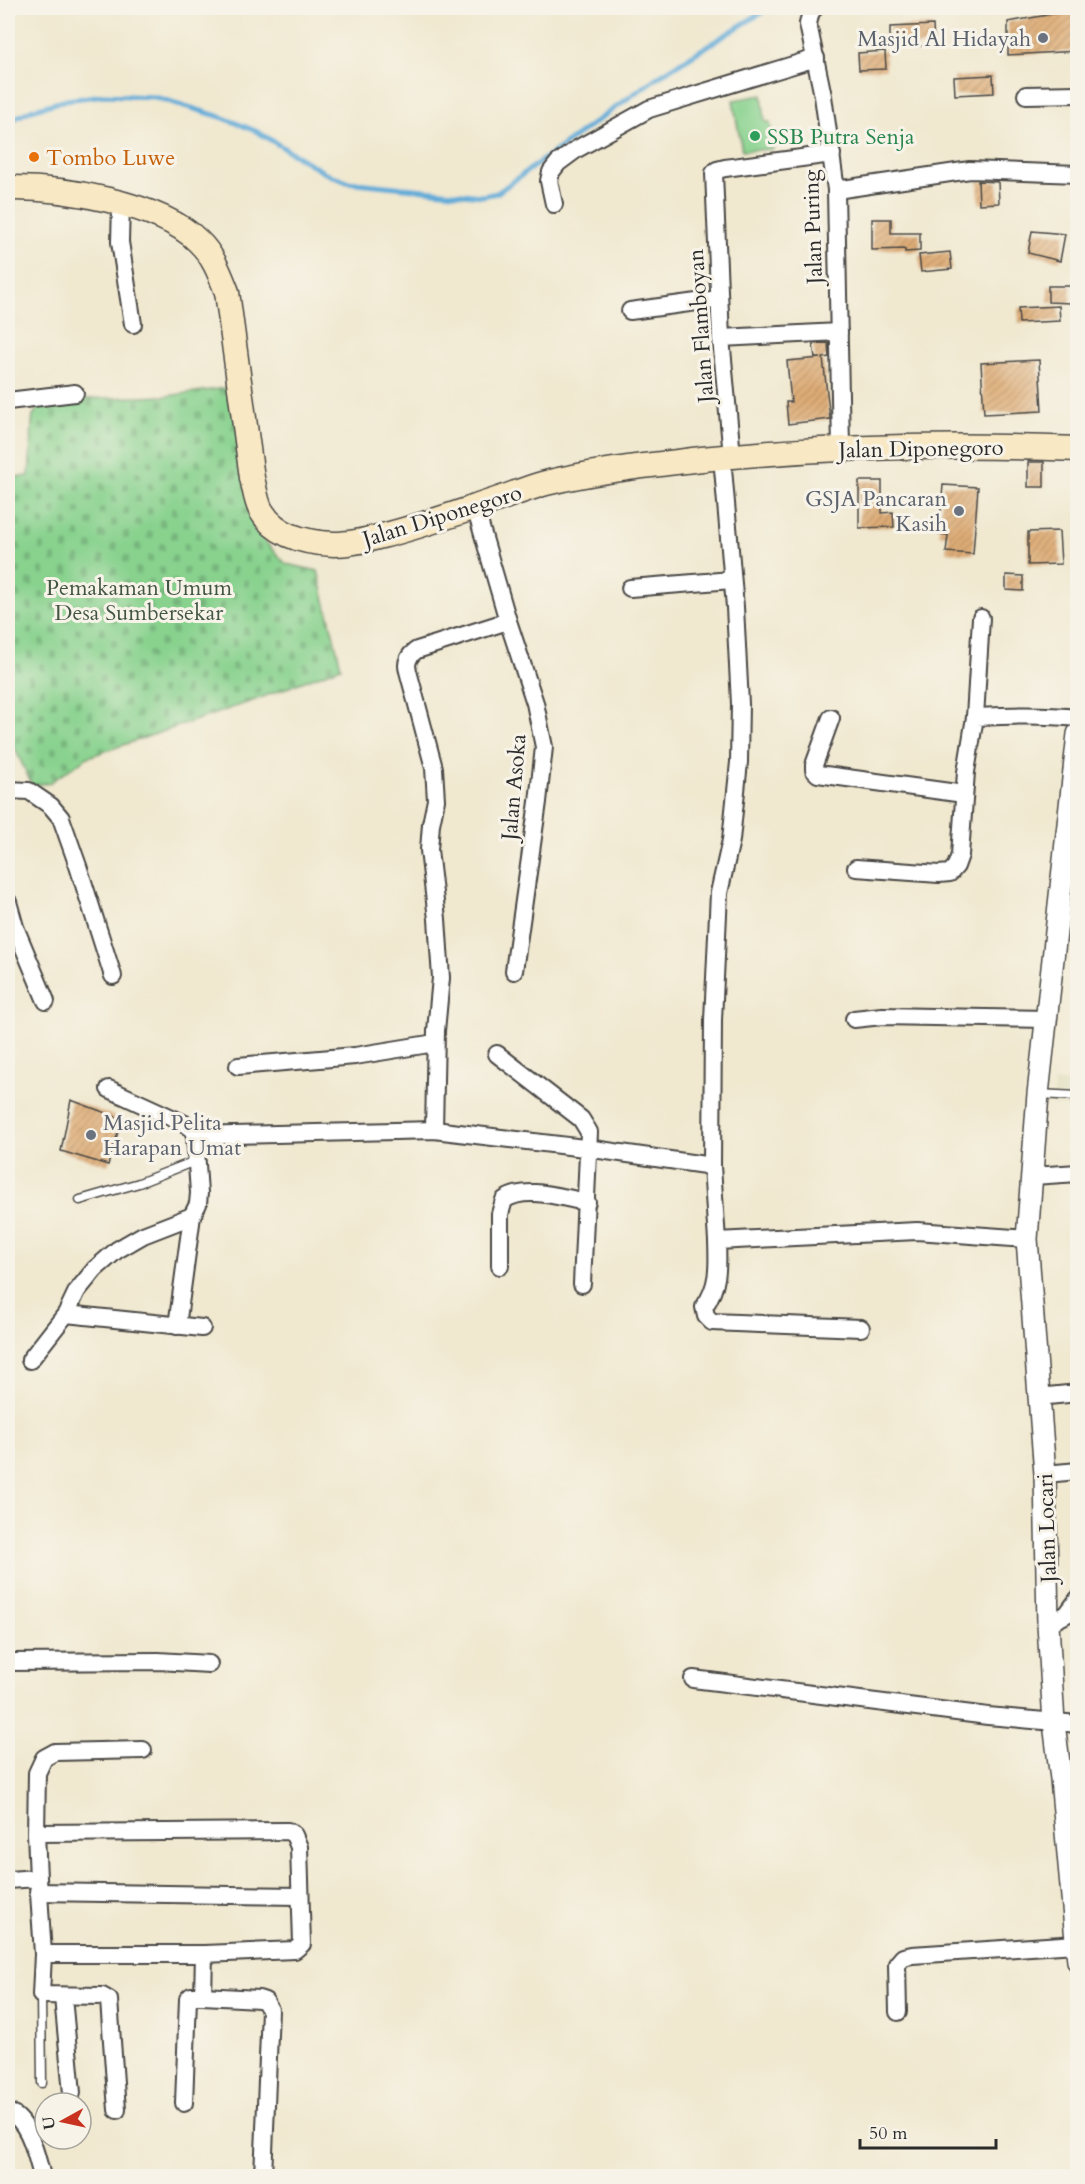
<svg xmlns="http://www.w3.org/2000/svg" width="1085" height="2184" font-family="Cardo,serif">
	<defs>
		<pattern id="cemetery-stones" width="16" height="16" patternUnits="userSpaceOnUse" patternTransform="scale(1.5)"><rect width="16" height="16" fill="#88d28e"/><path d="M2 7V4a2 2 0 0 1 4 0v3zM10 15v-3a2 2 0 0 1 4 0v3z" fill="#76b47b"/></pattern>
		<pattern id="building-hatch" width="6" height="6" patternUnits="userSpaceOnUse" patternTransform="scale(1.5)"><rect width="6" height="6" fill="#dfad77"/><path d="M-1 1l2-2M0 6l6-6M5 7l2-2" fill="none" stroke="#b58d62"/></pattern>
	</defs>
	<rect width="100%" height="100%" fill="#f7f3e8"/>
	<filter id="ink" filterUnits="userSpaceOnUse"><feTurbulence type="fractalNoise" baseFrequency=".0167" numOctaves="2"/><feDisplacementMap in="SourceGraphic" scale="12" xChannelSelector="R" yChannelSelector="G"/><feConvolveMatrix kernelMatrix="1 2 1 2 8 2 1 2 1" color-interpolation-filters="sRGB"/></filter>
	<filter id="wash" filterUnits="userSpaceOnUse"><feTurbulence type="fractalNoise" baseFrequency=".008" numOctaves="4" result="noise"/><feDisplacementMap in="SourceGraphic" scale="24" xChannelSelector="R" yChannelSelector="G"/><feGaussianBlur stdDeviation="1.35" result="paint"/><feColorMatrix in="noise" values="0 0 0 0 0 0 0 0 0 0 0 0 0 0 0 0 0 1.4 0 .05"/><feComposite in="paint" operator="in"/></filter>
	<g filter="url(#wash)">
		<rect width="100%" height="100%" fill="#f0e8cf"/>
		<polygon fill="#dfddbb" points="1054,1082 1077,1083 1077,1108 1053,1106"/>
		<polygon fill="#88d28e" stroke="#5a7e5c" stroke-width="1.5" points="762,95 765,122 770,122 773,149 742,151 733,100"/>
		<polygon fill="url(#cemetery-stones)" stroke="#5a7e5c" stroke-width="1.5" points="232,387 254,530 286,564 318,571 341,667 255,700 88,757 49,783 32,785 11,740 8,740 8,477 29,476 32,424 33,416 39,406 84,399 167,396"/>
		<g fill="none" stroke-linecap="round" stroke-linejoin="round">
			<polyline stroke="#60abd8" stroke-width="5" points="8,122 31,110 66,100 104,95 155,97 221,117 256,131 325,173 347,182 482,196 497,193 659,76 769,8"/>
		</g>
		<g id="blocks">
			<g fill="url(#building-hatch)">
				<polygon points="1076,10 1077,51 1008,55 1008,22"/>
				<polygon points="933,25 934,45 890,47 890,27"/>
				<polygon points="885,51 886,69 859,70 858,53"/>
				<polygon points="993,75 994,93 955,95 954,77"/>
				<polygon points="978,181 998,182 999,203 979,204"/>
				<polygon points="872,219 891,219 891,233 920,233 920,251 905,252 905,249 872,250"/>
				<polygon points="1032,231 1065,234 1060,261 1028,253"/>
				<polygon points="950,252 952,269 921,272 919,255"/>
				<polygon points="1048,286 1071,286 1071,303 1048,302"/>
				<polygon points="1059,306 1060,321 1019,323 1018,308"/>
				<polygon points="828,343 829,357 823,358 830,419 788,424 786,402 791,402 787,361 821,358 815,358 813,344"/>
				<polygon points="1039,360 1042,411 984,414 981,363"/>
				<rect x="1028" y="462" width="16" height="25"/>
				<polygon points="859,481 882,481 882,513 893,512 894,527 859,528"/>
				<polygon points="943,485 978,487 973,554 946,552 948,535 939,534"/>
				<polygon points="1059,531 1061,564 1028,565 1028,532"/>
				<polygon points="1006,575 1023,576 1023,591 1006,590"/>
				<polygon points="71,1100 122,1119 108,1165 61,1151"/>
			</g>
		</g>
	</g>
	<g filter="url(#ink)">
		<use href="#blocks" fill-opacity="0" stroke="#494744" stroke-width="1.5"/>
		<g fill="none" stroke-linecap="round" stroke-linejoin="round">
			<defs>
				<g id="service">
					<polyline points="1038,1094 1078,1096"/>
					<polyline points="80,1200 139,1183 195,1161"/>
					<polyline points="41,1995 42,2083"/>
				</g>
				<g id="minor">
					<polyline points="815,8 811,11 808,24 823,96 836,190 841,448"/>
					<polyline points="1026,95 1078,94"/>
					<polyline points="836,190 970,170 1078,174"/>
					<polyline points="121,204 120,242 133,324"/>
					<polyline points="554,204 549,181 551,172 558,163 577,149 649,109 816,58"/>
					<polyline points="630,311 719,299"/>
					<polyline points="721,338 839,332"/>
					<polyline points="8,401 75,393"/>
					<polyline points="732,456 721,338 714,173 717,170 725,168 832,154"/>
					<polyline points="722,457 735,607 740,704 739,762 731,840 719,893 713,1020 712,1166 717,1241 917,1231 1027,1239"/>
					<polyline points="475,507 508,621 535,703 544,747 538,802 514,971"/>
					<polyline points="630,588 732,580"/>
					<polyline points="975,717 981,618"/>
					<polyline points="831,718 814,765 814,770 818,774 964,794"/>
					<polyline points="8,790 29,791 51,806 61,818 78,866 113,976"/>
					<path d="M856,868L939,874L950,873L956,866L960,855L966,772L975,717C1010,715 1043,714 1078,718"/>
					<polyline points="8,902 15,927 46,1001"/>
					<polyline points="854,1019 882,1016 1045,1019"/>
					<polyline points="497,1054 581,1119 589,1132 582,1284"/>
					<polyline points="238,1066 355,1056 435,1043"/>
					<polyline points="109,1089 185,1124 193,1130 195,1136 434,1130 593,1149 712,1166"/>
					<path d="M434,1130L436,1031L441,978L437,919L429,850L431,824L436,800L434,768L408,671C405,662 409,655 417,650L508,621"/>
					<polyline points="1033,1176 1078,1173"/>
					<path d="M717,1241C718,1266 719,1286 704,1307L706,1316L712,1322L861,1328"/>
					<path d="M500,1266V1214L504,1200C526,1185 562,1198 587,1202"/>
					<polyline points="66,1314 202,1328"/>
					<polyline points="177,1326 192,1216 198,1204 199,1193 195,1136"/>
					<polyline points="30,1360 66,1314 77,1291 95,1269 117,1250 143,1235 192,1216"/>
					<polyline points="1038,1397 1078,1393"/>
					<polyline points="1045,1474 1078,1471"/>
					<polyline points="1048,1624 1067,1614 1078,1599"/>
					<polyline points="8,1662 158,1661 209,1664"/>
					<polyline points="693,1679 988,1716 1078,1724"/>
					<polyline points="36,1833 37,1773 44,1758 55,1752 143,1750"/>
					<polyline points="38,1878 36,1833 288,1831 294,1835 299,1847 302,1944 295,1950 204,1954 43,1954"/>
					<polyline points="8,1880 38,1878 43,1954 41,1995 102,1996 109,2000 117,2110"/>
					<polyline points="38,1892 300,1896"/>
					<polyline points="203,1996 259,1999 265,2001 270,2010 263,2176"/>
					<polyline points="63,1997 72,2093"/>
					<polyline points="898,2012 897,1964 903,1957 912,1955 1076,1944"/>
					<polyline points="184,2103 188,1999 191,1996 203,1996 204,1954"/>
					<path d="M8,2112C30,2120 36,2156 42,2176"/>
				</g>
				<polyline id="tertiary" points="1078,734 1038,1094 1027,1239 1045,1474 1048,1624 1054,1723 1061,1779 1078,1961"/>
				<path id="secondary" d="M8,188C60,187 160,203 198,241C213,255 220,274 227,292L252,478C255,489 256,503 262,512C277,537 307,543 334,544C350,544 367,540 382,536C422,526 460,512 499,499C516,493 533,486 550,482C600,470 652,465 702,459C827,446 953,444 1078,449"/>
			</defs>
			<use href="#service" stroke="#494744" stroke-width="11"/>
			<use href="#minor" stroke="#494744" stroke-width="20"/>
			<use href="#tertiary" stroke="#494744" stroke-width="24"/>
			<use href="#secondary" stroke="#494744" stroke-width="27"/>
			<use href="#service" stroke="#fff" stroke-width="8"/>
			<use href="#minor" stroke="#fff" stroke-width="16"/>
			<use href="#tertiary" stroke="#fff" stroke-width="21"/>
			<use href="#secondary" stroke="#f8e8c3" stroke-width="24"/>
		</g>
	</g>
	<g fill="#6b7280" stroke="#f7f3e8" stroke-width="2">
		<circle cx="1043" cy="38" r="6"/>
		<circle cx="959" cy="511" r="6"/>
		<circle cx="91" cy="1135" r="6"/>
	</g>
	<circle fill="#2e9e5b" stroke="#f7f3e8" stroke-width="2" cx="755" cy="136" r="6"/>
	<circle fill="#e8710a" stroke="#f7f3e8" stroke-width="2" cx="34" cy="157" r="6"/>
	<g text-anchor="middle" stroke-width="6" stroke-linejoin="round" paint-order="stroke">
		<g font-size="22" fill="#5b616d" stroke="#f7f3e8" text-anchor="end">
			<text x="1031" y="46">Masjid Al Hidayah</text>
			<text x="947" y="506">GSJA Pancaran<tspan x="947" dy="25">Kasih</tspan></text>
			<text x="103" y="1130" text-anchor="start">Masjid Pelita<tspan x="103" dy="25">Harapan Umat</tspan></text>
		</g>
		<g font-size="22" fill="#27864d" stroke="#f7f3e8" text-anchor="start">
			<text x="767" y="144">SSB Putra Senja</text>
		</g>
		<g font-size="22" fill="#c56008" stroke="#f7f3e8" text-anchor="start">
			<text x="46" y="165">Tombo Luwe</text>
		</g>
		<g font-size="22" fill="#2b2b2b" stroke="#f7f3e8">
			<text transform="translate(812 227) rotate(-92)" y="8">Jalan Puring</text>
			<text transform="translate(700 326) rotate(-94)" y="8">Jalan Flamboyan</text>
			<text transform="translate(921 448) rotate(-1)" y="8">Jalan Diponegoro</text>
			<text transform="translate(442 515) rotate(-17)" y="8">Jalan Diponegoro</text>
			<text transform="translate(513 787) rotate(-85)" y="8">Jalan Asoka</text>
			<text transform="translate(1046 1528) rotate(-92)" y="8">Jalan Locari</text>
		</g>
		<g font-size="22" fill="#425544" stroke="#f7f3e8">
			<text x="139" y="595">Pemakaman Umum<tspan x="139" dy="25">Desa Sumbersekar</tspan></text>
		</g>
	</g>
	<rect width="1085" height="2184" fill="none" stroke="#f7f3e8" stroke-width="30"/>
	<g transform="translate(63 2121) rotate(262)"><circle r="28" fill="#f7f3e8" stroke="#a5a39c" stroke-width="1.5"/>
	<path d="M0-4.5L10 22L0 15L-10 22Z" fill="#c8321e"/>
	<text y="-9" font-size="16" font-weight="bold" text-anchor="middle" fill="#2b2b2b">U</text>
	</g>
	<path d="M860 2139v9h136v-9" fill="none" stroke="#2b2b2b" stroke-width="3"/>
	<text x="869" y="2139" font-size="18" fill="#2b2b2b" stroke="#f7f3e8" stroke-width="4.5" paint-order="stroke">50 m</text>
</svg>
